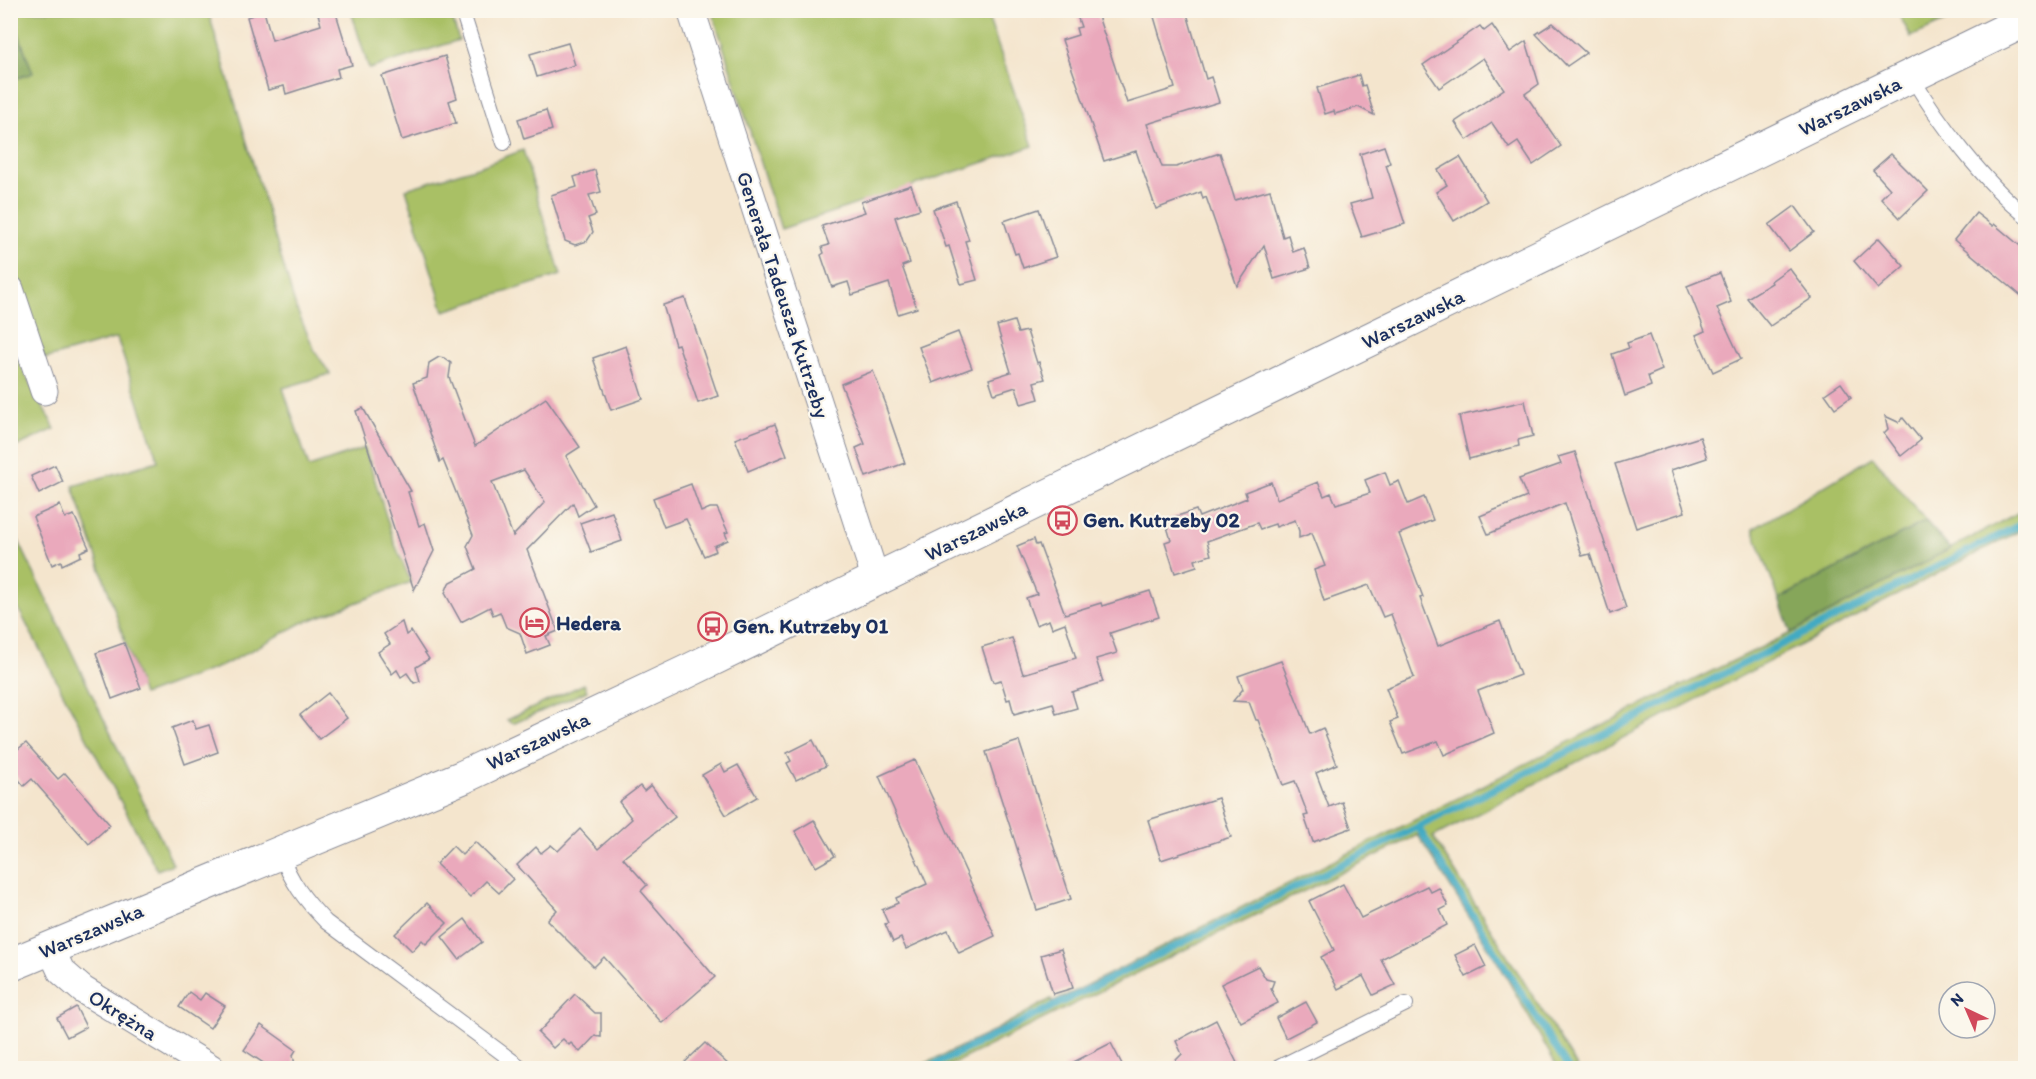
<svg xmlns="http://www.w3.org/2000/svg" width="2036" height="1079" font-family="Itim,sans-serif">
	<rect width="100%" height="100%" fill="#fbf7ec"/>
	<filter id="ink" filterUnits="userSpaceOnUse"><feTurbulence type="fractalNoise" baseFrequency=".0167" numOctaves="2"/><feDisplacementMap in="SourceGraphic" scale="12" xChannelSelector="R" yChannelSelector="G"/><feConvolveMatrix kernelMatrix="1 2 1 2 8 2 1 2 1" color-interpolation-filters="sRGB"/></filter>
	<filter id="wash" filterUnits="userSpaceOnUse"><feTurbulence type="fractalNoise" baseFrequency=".008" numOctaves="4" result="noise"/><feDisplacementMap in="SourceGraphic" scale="24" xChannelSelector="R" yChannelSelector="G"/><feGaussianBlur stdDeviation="1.35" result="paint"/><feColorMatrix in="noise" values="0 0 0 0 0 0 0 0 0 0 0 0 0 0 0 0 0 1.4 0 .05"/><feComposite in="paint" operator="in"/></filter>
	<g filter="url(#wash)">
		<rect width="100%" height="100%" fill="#f4e5cd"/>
		<g fill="#a9c065" stroke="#627862" stroke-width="1.5">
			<polygon points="11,11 208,11 296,308 315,351 330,374 283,388 309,467 365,448 394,542 411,582 302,623 224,665 143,695 73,486 158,461 117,338 44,359 11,258 10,80 32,72"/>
			<polygon points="351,11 450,11 459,40 369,69"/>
			<polygon points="712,11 986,11 1033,146 781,229"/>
			<polygon points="1897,11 1968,11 1911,37"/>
			<polygon points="523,150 561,275 444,311 406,189 484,165"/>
			<polygon points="15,355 55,429 11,449 10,357"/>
			<polygon points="1873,457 1926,521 1779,599 1753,529"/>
			<polygon points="2025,509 2025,528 1433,837 1578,1068 1558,1068 1500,966 1418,835 944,1068 916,1068 990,1033 1051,999 1052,1003 1654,699 1791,633"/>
			<polygon points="11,525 173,864 157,870 11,595"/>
			<polygon points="584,684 587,691 515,723 511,723 507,720"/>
		</g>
		<g fill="#86a65a" stroke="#506a5c" stroke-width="1.5">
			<polygon points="10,11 33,73 11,80 10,80"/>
			<polygon points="1926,521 1950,549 1791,633 1779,599"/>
		</g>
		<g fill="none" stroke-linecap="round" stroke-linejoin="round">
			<g stroke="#43aac3" stroke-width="7">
				<polyline points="1418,827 1568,1068"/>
				<polyline points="928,1068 1418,827 2026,522"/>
			</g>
		</g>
		<g id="blocks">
			<g fill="#eaa9bc" fill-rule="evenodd">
				<polygon points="317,10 335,10 352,65 337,69 339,77 286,94 284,86 268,90 247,17 264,11 272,40 321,25"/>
				<polygon points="1075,10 1096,10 1127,103 1175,88 1152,10 1186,10 1206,79 1211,77 1219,102 1147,124 1162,167 1176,167 1220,153 1235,200 1270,190 1283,237 1288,235 1293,252 1304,248 1310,268 1274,279 1264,245 1237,286 1206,197 1203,199 1201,192 1156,209 1136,151 1104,161 1062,40 1078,35 1076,28 1081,27"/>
				<polygon points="1553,23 1586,53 1567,66 1536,34"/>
				<polygon points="1492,25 1510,52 1526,41 1539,84 1525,94 1561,146 1533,165 1518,142 1509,148 1492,123 1467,140 1455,122 1504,89 1483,58 1439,88 1423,65 1480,26 1484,31"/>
				<polygon points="568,43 575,65 537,77 530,54"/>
				<polygon points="445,56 457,98 449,101 456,123 402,140 382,76"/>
				<polygon points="1359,75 1362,86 1365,85 1374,115 1358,107 1335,114 1334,111 1325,114 1317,88"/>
				<polygon points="546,110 552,130 524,139 518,119"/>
				<polygon points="1384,146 1390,163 1386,165 1405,224 1362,237 1350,204 1372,198 1360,154"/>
				<polygon points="1891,154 1928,191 1900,218 1881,198 1890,189 1873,170"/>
				<polygon points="1460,157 1487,201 1454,221 1436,192 1447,185 1438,170"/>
				<polygon points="595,170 601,192 589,195 596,215 588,218 593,232 587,241 575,245 565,241 551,195 577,187 574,177"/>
				<polygon points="911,185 920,209 895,217 910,263 902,266 917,308 898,314 889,283 852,295 848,282 832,287 821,255 824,253 822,247 829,245 822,226 865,212 861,202"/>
				<polygon points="956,201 969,240 965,241 977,280 961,284 949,246 946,247 933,209"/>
				<polygon points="1795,206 1814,232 1789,251 1769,225"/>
				<polygon points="1039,209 1056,257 1023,268 1018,253 1015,254 1004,221"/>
				<polygon points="1976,213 1993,226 1994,224 2025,250 2025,299 1954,240"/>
				<polygon points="1879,238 1904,266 1878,289 1854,261"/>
				<polygon points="1789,268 1812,298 1770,326 1747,298 1772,283 1771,281"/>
				<polygon points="1720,273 1731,302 1717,308 1741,359 1713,372 1696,335 1705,331 1687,286"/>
				<polygon points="685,298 718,396 698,403 678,344 675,345 663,305"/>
				<polygon points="1014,321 1018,333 1027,331 1037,363 1039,362 1045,379 1034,382 1039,399 1021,404 1016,387 994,394 989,379 1011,372 997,326"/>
				<polygon points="958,332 972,368 933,383 919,347"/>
				<polygon points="1649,335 1662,370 1648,376 1651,386 1625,396 1612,354 1629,348 1627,343"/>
				<polygon points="626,346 643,399 611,410 593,358"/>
				<path d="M439,357L444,358L451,363L449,377L475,446L546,398L580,447L566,456L594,505L578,516L573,503L527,550L558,631L546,636L550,645L527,654L520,633L506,627L500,612L493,615L490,607L461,622L445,593L449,583L476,569L467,546L473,535L443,460L440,462L413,383L427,378L429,363ZM524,470L545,502L513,536L492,482Z"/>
				<polygon points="873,371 886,404 885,405 905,463 866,477 856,448 865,444 841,384"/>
				<polygon points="1841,383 1851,397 1835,408 1825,394"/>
				<polygon points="1525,401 1533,436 1518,440 1519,446 1469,459 1459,416"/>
				<polygon points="363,408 411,491 408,492 419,526 425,523 434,551 414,590 356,411"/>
				<polygon points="1885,416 1898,422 1903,418 1921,440 1901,456 1884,433 1888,429"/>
				<polygon points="775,424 787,455 748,471 735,439"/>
				<polygon points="1700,437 1707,458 1671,470 1685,512 1636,528 1615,464"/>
				<polygon points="1575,452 1626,608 1610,614 1590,554 1582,556 1565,503 1488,534 1480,516 1527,497 1519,479 1561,464 1558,457"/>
				<polygon points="55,465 63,482 39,494 31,476"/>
				<polygon points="1385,472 1390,485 1399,481 1408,504 1424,497 1433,520 1399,534 1423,597 1420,598 1438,646 1500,621 1520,675 1478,691 1494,733 1444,755 1438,741 1403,754 1390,722 1398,719 1386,688 1414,677 1391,614 1383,617 1369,585 1324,601 1314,570 1325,566 1312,533 1299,538 1299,531 1295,520 1276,527 1275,524 1260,529 1257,523 1207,541 1211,555 1195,560 1197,566 1175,573 1165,542 1171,540 1165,520 1196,510 1199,517 1247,498 1245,492 1271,482 1277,499 1318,482 1324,496 1331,493 1336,504 1370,493 1365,480"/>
				<polygon points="691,484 701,512 710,508 717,508 728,532 725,533 728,540 714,546 716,551 704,556 686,519 664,527 653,498"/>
				<polygon points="60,505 65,518 74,515 89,548 80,552 81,556 62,565 61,561 52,565 33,517"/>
				<polygon points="612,512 622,541 591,552 580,523"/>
				<polygon points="1034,539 1036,545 1039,544 1065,614 1101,603 1102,606 1150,591 1159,617 1110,633 1117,653 1096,659 1103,682 1072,692 1077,708 1056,714 1053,703 1014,714 1010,699 1007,700 1001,680 993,682 982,647 1012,638 1023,674 1076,658 1065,623 1052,628 1049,620 1036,625 1026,598 1037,594 1017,546"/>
				<polygon points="402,622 406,635 411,631 429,659 416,667 420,681 414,683 407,673 401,677 397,670 392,674 378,652 390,644 384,634"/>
				<polygon points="124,643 141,688 112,699 96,653"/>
				<polygon points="1281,661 1310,734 1323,728 1337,764 1316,773 1329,807 1342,802 1351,828 1313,842 1304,816 1308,815 1295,781 1283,785 1258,720 1256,720 1249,702 1233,701 1243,689 1238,676"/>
				<polygon points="328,693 347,718 319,739 300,715"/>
				<polygon points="193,720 196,729 209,725 218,752 185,764 172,728"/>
				<polygon points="813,740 826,766 796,780 787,763 791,761 787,753"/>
				<polygon points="1019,741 1071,899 1037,910 986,752"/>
				<polygon points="26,743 58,779 65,773 110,825 89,844 32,779 24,786 10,769 10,755"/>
				<polygon points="915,760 995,936 959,953 948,930 906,949 901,938 893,942 885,924 888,923 882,910 898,903 896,898 927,884 879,776"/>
				<polygon points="721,764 725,772 738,765 757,797 726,815 702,775"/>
				<polygon points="651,785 675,817 623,858 647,885 641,891 715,977 662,1023 604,957 594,967 547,920 557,910 517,865 536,847 541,853 551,845 558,851 580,829 598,849 632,819 619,802 640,786 644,791"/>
				<polygon points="1218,798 1231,837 1161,860 1148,820"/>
				<polygon points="814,820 835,856 816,867 795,831"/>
				<polygon points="475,842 513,879 499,893 486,881 470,897 436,864 453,846 462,855"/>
				<polygon points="1343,884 1361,918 1427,886 1431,892 1439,888 1448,906 1440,910 1447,925 1381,959 1395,985 1373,995 1363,976 1338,989 1321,957 1334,950 1309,901"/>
				<polygon points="427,903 447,923 426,944 422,940 412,951 395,934"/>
				<polygon points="465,919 482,942 459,959 442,937"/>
				<polygon points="1475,945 1486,967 1466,977 1455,955"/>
				<polygon points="1061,949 1073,988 1053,994 1041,955"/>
				<polygon points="1258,966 1266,979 1274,981 1271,989 1278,1003 1241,1022 1221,984"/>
				<polygon points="189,992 200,1000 205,993 225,1006 210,1028 179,1007"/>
				<polygon points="575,994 595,1013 601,1013 601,1037 595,1036 580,1052 571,1043 569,1045 563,1039 553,1048 538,1033"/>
				<polygon points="1306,1002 1317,1022 1286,1038 1276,1018"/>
				<polygon points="76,1007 86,1027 67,1037 57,1018"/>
				<polygon points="1216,1020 1237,1063 1226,1068 1189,1068 1187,1064 1173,1063 1182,1054 1176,1041"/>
				<polygon points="261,1025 296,1050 293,1055 295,1065 283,1068 271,1068 244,1050"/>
				<polygon points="705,1043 732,1068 679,1068"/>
				<polygon points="1111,1043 1124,1068 1062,1068"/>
			</g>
		</g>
	</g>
	<g filter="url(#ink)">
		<use href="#blocks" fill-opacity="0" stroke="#888a96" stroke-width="1.5"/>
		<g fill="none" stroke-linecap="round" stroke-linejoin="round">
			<defs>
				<g id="lane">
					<polyline points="462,10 504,143"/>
					<path d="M1911,76C1939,123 1984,182 2026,216"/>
					<path d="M280,853C292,883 303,898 326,922L522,1068"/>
					<polyline points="1277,1068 1406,1004"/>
				</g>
				<g id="street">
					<polyline points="691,10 876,580"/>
					<polyline points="10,289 44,391"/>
					<polyline points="50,947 61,971 83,990 211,1068"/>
				</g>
				<polyline id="secondary" points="10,965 463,777 684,673 2026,20"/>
			</defs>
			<use href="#lane" stroke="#888a96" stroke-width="16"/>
			<use href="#street" stroke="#888a96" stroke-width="29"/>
			<use href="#secondary" stroke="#888a96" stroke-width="35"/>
			<use href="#lane" stroke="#fff" stroke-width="14"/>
			<use href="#street" stroke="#fff" stroke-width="27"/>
			<use href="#secondary" stroke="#fff" stroke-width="33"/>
		</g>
	</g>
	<defs>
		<symbol id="bus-ring" viewBox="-11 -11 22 22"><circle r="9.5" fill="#fbf7ec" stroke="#d1495b" stroke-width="1.5"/><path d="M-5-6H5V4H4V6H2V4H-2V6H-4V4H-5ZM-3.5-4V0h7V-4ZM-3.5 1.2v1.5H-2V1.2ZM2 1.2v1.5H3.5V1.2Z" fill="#d1495b"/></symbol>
		<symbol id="hotel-ring" viewBox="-11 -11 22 22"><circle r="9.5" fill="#fbf7ec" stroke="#d1495b" stroke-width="1.5"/><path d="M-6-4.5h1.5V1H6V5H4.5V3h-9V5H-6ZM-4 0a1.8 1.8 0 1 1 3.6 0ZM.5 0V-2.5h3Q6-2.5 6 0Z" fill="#d1495b"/></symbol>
	</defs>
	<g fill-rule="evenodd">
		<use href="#bus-ring" x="1046" y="504" width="33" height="33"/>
		<use href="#hotel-ring" x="518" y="606" width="33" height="33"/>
		<use href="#bus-ring" x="696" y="610" width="33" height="33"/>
	</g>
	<g text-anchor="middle" stroke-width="4.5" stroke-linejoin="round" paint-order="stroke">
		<g font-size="21" fill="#1b2f5e" stroke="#fbf7ec">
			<text transform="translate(1850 106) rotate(-26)" y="7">Warszawska</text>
			<text transform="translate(783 295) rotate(72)" y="7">Generała Tadeusza Kutrzeby</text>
			<text transform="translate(1413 319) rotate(-26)" y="7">Warszawska</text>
			<text transform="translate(976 531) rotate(-26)" y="7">Warszawska</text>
			<text transform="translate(538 741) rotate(-25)" y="7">Warszawska</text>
			<text transform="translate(91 931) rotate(-23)" y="7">Warszawska</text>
			<text transform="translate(123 1015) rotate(32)" y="7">Okrężna</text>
		</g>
		<g font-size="21" font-weight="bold" fill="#1b2f5e" stroke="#fbf7ec" text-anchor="start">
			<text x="1083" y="527">Gen. Kutrzeby 02</text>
			<text x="556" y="630">Hedera</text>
			<text x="733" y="633">Gen. Kutrzeby 01</text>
		</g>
	</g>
	<rect width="2036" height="1079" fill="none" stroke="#fbf7ec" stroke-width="36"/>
	<g transform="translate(1967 1010) rotate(316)"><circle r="28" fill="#fbf7ec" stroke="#a1a7b3" stroke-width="1.5"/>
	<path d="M0-4.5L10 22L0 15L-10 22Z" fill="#d1495b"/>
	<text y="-9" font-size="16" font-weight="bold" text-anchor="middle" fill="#1b2f5e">N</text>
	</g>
</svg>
